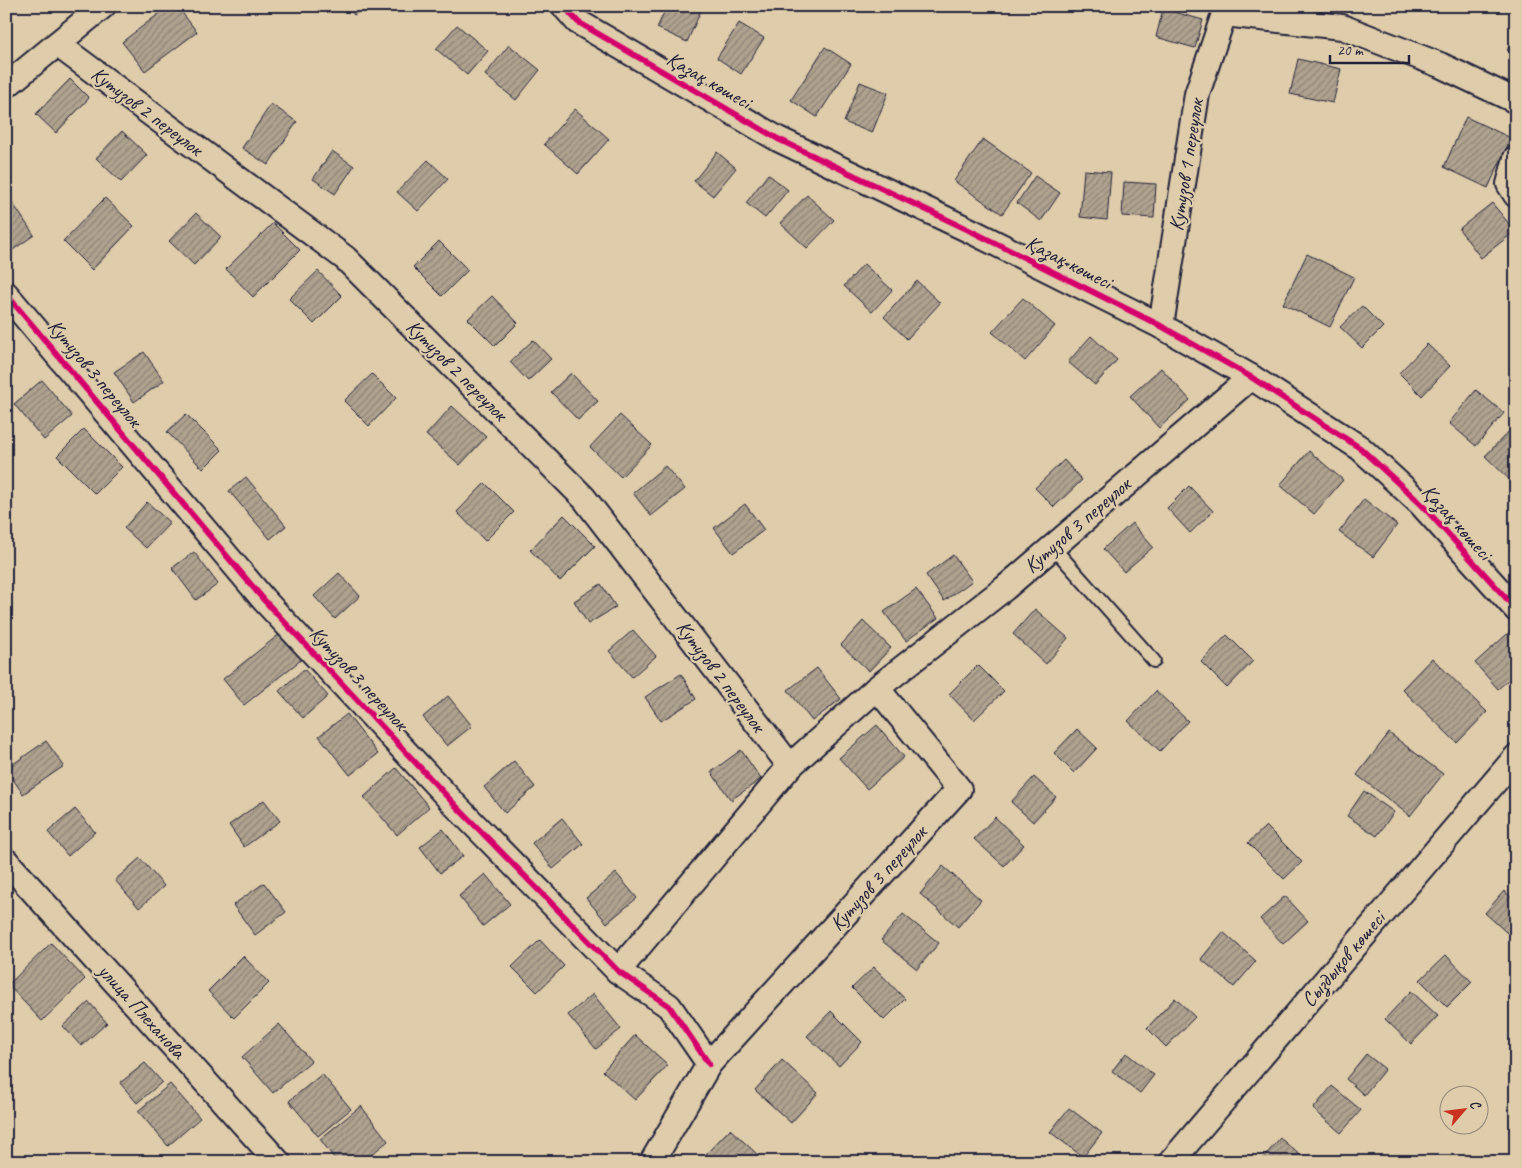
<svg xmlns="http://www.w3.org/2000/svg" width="1522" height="1168" font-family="Caveat,sans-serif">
	<defs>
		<pattern id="building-hatch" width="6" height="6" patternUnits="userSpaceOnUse" patternTransform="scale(1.25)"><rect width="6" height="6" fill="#afa28f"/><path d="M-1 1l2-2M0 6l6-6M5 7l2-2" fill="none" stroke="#8e8476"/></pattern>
	</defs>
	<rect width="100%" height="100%" fill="#deccaa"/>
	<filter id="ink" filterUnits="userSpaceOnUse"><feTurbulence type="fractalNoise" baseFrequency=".02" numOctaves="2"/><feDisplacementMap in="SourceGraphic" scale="10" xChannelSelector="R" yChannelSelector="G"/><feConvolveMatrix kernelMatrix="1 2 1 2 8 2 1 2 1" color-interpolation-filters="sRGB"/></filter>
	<g filter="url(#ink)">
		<g fill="url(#building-hatch)" stroke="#22223b">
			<polygon points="169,6 177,6 197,32 145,71 122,42"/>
			<polygon points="347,6 366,6 354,15"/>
			<polygon points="667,6 703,6 687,42 657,28"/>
			<polygon points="1163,9 1203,20 1195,48 1156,37"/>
			<polygon points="739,23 764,38 741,74 717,58"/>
			<polygon points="457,25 488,51 467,75 436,49"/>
			<polygon points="1516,37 1516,56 1507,50"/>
			<polygon points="509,45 540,70 516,100 485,75"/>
			<polygon points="825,47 851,64 817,117 791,100"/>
			<polygon points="1298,59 1341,69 1333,103 1290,94"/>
			<polygon points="70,79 89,98 56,133 36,114"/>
			<polygon points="860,82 888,93 872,133 844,122"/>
			<polygon points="271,104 297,122 268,165 242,148"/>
			<polygon points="575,109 609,139 578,174 544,144"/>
			<polygon points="1466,117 1511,138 1488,188 1444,167"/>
			<polygon points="122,131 147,155 121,182 96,158"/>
			<polygon points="983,139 1031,173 1002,214 954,181"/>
			<polygon points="332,151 354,166 335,194 313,179"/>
			<polygon points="717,152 736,168 713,196 694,181"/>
			<polygon points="428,160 448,179 418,211 397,192"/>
			<polygon points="1084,170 1111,172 1107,220 1080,217"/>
			<polygon points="768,174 788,190 765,218 746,203"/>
			<polygon points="1035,176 1060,193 1041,221 1017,203"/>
			<polygon points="1124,182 1156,184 1154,218 1122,216"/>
			<polygon points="807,195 834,220 807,248 780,223"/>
			<polygon points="105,198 134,226 92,270 63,241"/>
			<polygon points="12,202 34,235 10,252 6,247 6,206"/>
			<polygon points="1492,203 1515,231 1481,258 1459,229"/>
			<polygon points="196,213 221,237 194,265 169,241"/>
			<polygon points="273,223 300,250 253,297 226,269"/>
			<polygon points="439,241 468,270 442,296 413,267"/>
			<polygon points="1307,254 1354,277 1330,327 1283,304"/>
			<polygon points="864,264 892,290 872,312 844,286"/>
			<polygon points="318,271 342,296 314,324 289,299"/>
			<polygon points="917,281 940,303 907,339 884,317"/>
			<polygon points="492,296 518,323 495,346 468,319"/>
			<polygon points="1023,298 1055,326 1025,361 992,332"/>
			<polygon points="1362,306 1383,327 1362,348 1340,327"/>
			<polygon points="1091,336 1117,360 1095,385 1068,362"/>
			<polygon points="533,340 551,359 528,381 510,362"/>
			<polygon points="1427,344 1450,366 1422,396 1399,373"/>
			<polygon points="144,352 164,381 134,402 114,372"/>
			<polygon points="1161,368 1190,400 1159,428 1130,396"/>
			<polygon points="571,373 598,401 578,420 551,392"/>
			<polygon points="372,374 396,398 369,426 344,401"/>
			<polygon points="42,380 72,416 44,440 14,404"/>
			<polygon points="1476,390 1504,413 1476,446 1449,423"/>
			<polygon points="452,406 486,437 460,465 426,435"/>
			<polygon points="186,414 222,450 203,469 167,432"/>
			<polygon points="620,415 652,445 621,477 590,447"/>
			<polygon points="84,429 122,467 95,494 57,456"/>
			<polygon points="1511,429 1516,434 1514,484 1485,456"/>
			<polygon points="1309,451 1343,480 1314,514 1280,485"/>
			<polygon points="1064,460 1082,480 1054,507 1035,488"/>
			<polygon points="665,466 685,489 651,516 633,493"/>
			<polygon points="246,477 286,526 270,539 229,491"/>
			<polygon points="485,483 514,512 485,541 457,512"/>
			<polygon points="1189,486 1213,511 1190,533 1167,508"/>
			<polygon points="1364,499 1397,525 1373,557 1339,532"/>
			<polygon points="147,502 170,523 146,548 124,528"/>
			<polygon points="745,504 764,530 733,553 714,528"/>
			<polygon points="564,515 595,546 560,581 530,550"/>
			<polygon points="1132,523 1153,547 1124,572 1103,549"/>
			<polygon points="194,552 218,584 196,600 172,568"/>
			<polygon points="953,555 972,581 944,601 926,575"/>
			<polygon points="339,573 360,596 335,619 314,596"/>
			<polygon points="601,584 616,607 588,624 574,601"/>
			<polygon points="916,589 938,618 906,641 884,612"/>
			<polygon points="1035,609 1068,638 1046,664 1013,634"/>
			<polygon points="863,621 891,648 869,671 841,645"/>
			<polygon points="1515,627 1516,673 1498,689 1475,663"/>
			<polygon points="633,630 656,656 632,677 609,651"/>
			<polygon points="281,633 302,659 244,705 223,679"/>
			<polygon points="1227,635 1253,661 1227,688 1201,662"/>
			<polygon points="1432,658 1487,712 1457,743 1402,689"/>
			<polygon points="978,665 1004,691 974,720 949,694"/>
			<polygon points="817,668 841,699 812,721 788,690"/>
			<polygon points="304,669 328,696 303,718 279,691"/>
			<polygon points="681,674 696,699 661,721 645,697"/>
			<polygon points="1156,691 1188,721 1160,751 1128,721"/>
			<polygon points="448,696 472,726 447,746 423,717"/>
			<polygon points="347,714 378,754 350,775 319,736"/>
			<polygon points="877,725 904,757 867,789 839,758"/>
			<polygon points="1077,729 1097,748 1074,773 1054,753"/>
			<polygon points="1389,733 1443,774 1410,816 1357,775"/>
			<polygon points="46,741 64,766 23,794 6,769"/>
			<polygon points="741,750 761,779 731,800 711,772"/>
			<polygon points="514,761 535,787 505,813 484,787"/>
			<polygon points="396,768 429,807 397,835 364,797"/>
			<polygon points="1034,777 1056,797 1033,822 1011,802"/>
			<polygon points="1364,791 1394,812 1377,836 1347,816"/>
			<polygon points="264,800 280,821 244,847 229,825"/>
			<polygon points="75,809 95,832 68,856 48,832"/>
			<polygon points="995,817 1024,845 1004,866 974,839"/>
			<polygon points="562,818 583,844 553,869 532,843"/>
			<polygon points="1266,826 1302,862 1284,879 1248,843"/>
			<polygon points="443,829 463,856 440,873 420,847"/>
			<polygon points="1516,841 1516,857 1508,849"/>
			<polygon points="140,858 164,886 139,908 115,880"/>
			<polygon points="943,866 981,900 958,927 920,894"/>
			<polygon points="616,873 637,898 607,923 586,898"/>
			<polygon points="485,874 510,904 483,926 459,896"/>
			<polygon points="264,883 286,912 255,935 233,905"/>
			<polygon points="1504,891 1516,901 1516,941 1485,913"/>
			<polygon points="1285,896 1308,921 1283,944 1260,919"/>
			<polygon points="903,914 939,943 917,969 881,940"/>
			<polygon points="1223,932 1256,961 1234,987 1201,959"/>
			<polygon points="540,940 564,966 537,992 512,967"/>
			<polygon points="51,943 85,979 42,1021 8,985"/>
			<polygon points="1446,955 1472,982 1447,1007 1420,980"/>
			<polygon points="243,956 269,983 234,1018 208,991"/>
			<polygon points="874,967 905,999 884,1020 852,988"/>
			<polygon points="1411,991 1438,1016 1411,1044 1385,1019"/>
			<polygon points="593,994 621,1029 596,1049 568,1015"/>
			<polygon points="1175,998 1195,1017 1166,1047 1147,1028"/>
			<polygon points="89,1002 107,1023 81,1046 63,1026"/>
			<polygon points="831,1011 862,1042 839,1066 807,1036"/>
			<polygon points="279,1024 311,1061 273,1093 242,1057"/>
			<polygon points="635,1035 668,1065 635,1100 603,1071"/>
			<polygon points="1126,1053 1154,1075 1140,1093 1112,1071"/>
			<polygon points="1366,1054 1385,1069 1364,1095 1346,1079"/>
			<polygon points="782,1060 818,1093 791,1123 755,1090"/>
			<polygon points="145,1063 162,1082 137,1103 120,1083"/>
			<polygon points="322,1074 351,1109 318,1136 289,1101"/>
			<polygon points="170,1084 200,1118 168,1146 138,1111"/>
			<polygon points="1332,1086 1361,1110 1341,1133 1313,1109"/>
			<polygon points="361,1106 388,1141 362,1162 337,1162 320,1139"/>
			<polygon points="1069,1108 1102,1133 1083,1157 1050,1132"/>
			<polygon points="730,1129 759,1156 753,1162 714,1162 706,1154"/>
			<polygon points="1280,1138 1308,1162 1260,1162"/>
			<polygon points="232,1156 237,1162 227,1162"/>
		</g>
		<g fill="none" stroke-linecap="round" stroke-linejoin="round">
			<defs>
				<polyline id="service" points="1052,546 1154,661"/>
				<g id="minor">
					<polyline points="564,6 578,22 778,139 973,232 1161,326 1251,377 1360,448 1421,504 1516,609"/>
					<polyline points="1224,14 1342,27 1440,65 1516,101"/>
					<polyline points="57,44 345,258 584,498 790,766"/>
					<polyline points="6,86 103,6"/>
					<polyline points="1516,158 1509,184 1516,195"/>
					<polyline points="6,294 264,600 456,806 618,971 669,1006 709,1064"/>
					<polyline points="1161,326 1197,94 1224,14 1224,6"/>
					<polyline points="6,861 278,1162"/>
					<polyline points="618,971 790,766 877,688 1005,588 1251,377"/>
					<polyline points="652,1162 709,1064 959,789 877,688"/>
					<polyline points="1171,1162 1516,757"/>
				</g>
			</defs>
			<use href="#service" stroke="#22223b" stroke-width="16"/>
			<use href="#minor" stroke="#22223b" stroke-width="28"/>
			<use href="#service" stroke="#deccaa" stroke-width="12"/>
			<use href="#minor" stroke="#deccaa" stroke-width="24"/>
			<defs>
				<g id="cycleway">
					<polyline points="564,6 578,22 778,139 973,232 1161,326 1251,377 1360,448 1421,504 1516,609"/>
					<polyline points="6,294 264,600 456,806 618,971 669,1006 709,1064"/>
				</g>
			</defs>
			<use href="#cycleway" stroke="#deccaa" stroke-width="9"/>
			<use href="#cycleway" stroke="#d6006c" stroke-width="6"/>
		</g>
	</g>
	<g text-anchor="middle" stroke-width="4.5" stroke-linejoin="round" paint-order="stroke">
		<g font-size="21" fill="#22223b" stroke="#deccaa">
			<text transform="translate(709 80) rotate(30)" y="7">Қазақ көшесі</text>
			<text transform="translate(147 111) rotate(37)" y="7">Кутузов 2 переулок</text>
			<text transform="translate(1186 165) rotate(-81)" y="7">Кутузов 1 переулок</text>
			<text transform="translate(1069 262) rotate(27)" y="7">Қазақ көшесі</text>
			<text transform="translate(457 370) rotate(45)" y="7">Кутузов 2 переулок</text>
			<text transform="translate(95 373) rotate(50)" y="7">Кутузов 3 переулок</text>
			<text transform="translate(1457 522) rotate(48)" y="7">Қазақ көшесі</text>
			<text transform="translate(1077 525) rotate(-41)" y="7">Кутузов 3 переулок</text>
			<text transform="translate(721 676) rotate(53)" y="7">Кутузов 2 переулок</text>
			<text transform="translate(359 678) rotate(47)" y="7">Кутузов 3 переулок</text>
			<text transform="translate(878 878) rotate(-48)" y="7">Кутузов 3 переулок</text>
			<text transform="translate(1343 959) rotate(-50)" y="7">Сыздықов көшесі</text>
			<text transform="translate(142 1011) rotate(48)" y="7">улица Плеханова</text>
		</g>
	</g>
	<rect width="1522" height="1168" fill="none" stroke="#deccaa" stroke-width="25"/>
	<rect x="12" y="12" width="1497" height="1143" fill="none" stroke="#22223b" stroke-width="2" filter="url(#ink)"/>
	<g transform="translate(1464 1110) rotate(62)"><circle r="24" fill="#deccaa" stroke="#93887e"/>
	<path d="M0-4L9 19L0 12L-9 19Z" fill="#c8321e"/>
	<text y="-8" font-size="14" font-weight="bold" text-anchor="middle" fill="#22223b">С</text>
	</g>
	<path d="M1330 55v8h79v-8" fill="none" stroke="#22223b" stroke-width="2.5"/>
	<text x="1337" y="55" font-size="15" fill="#22223b" stroke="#deccaa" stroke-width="4" paint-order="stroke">20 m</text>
</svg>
